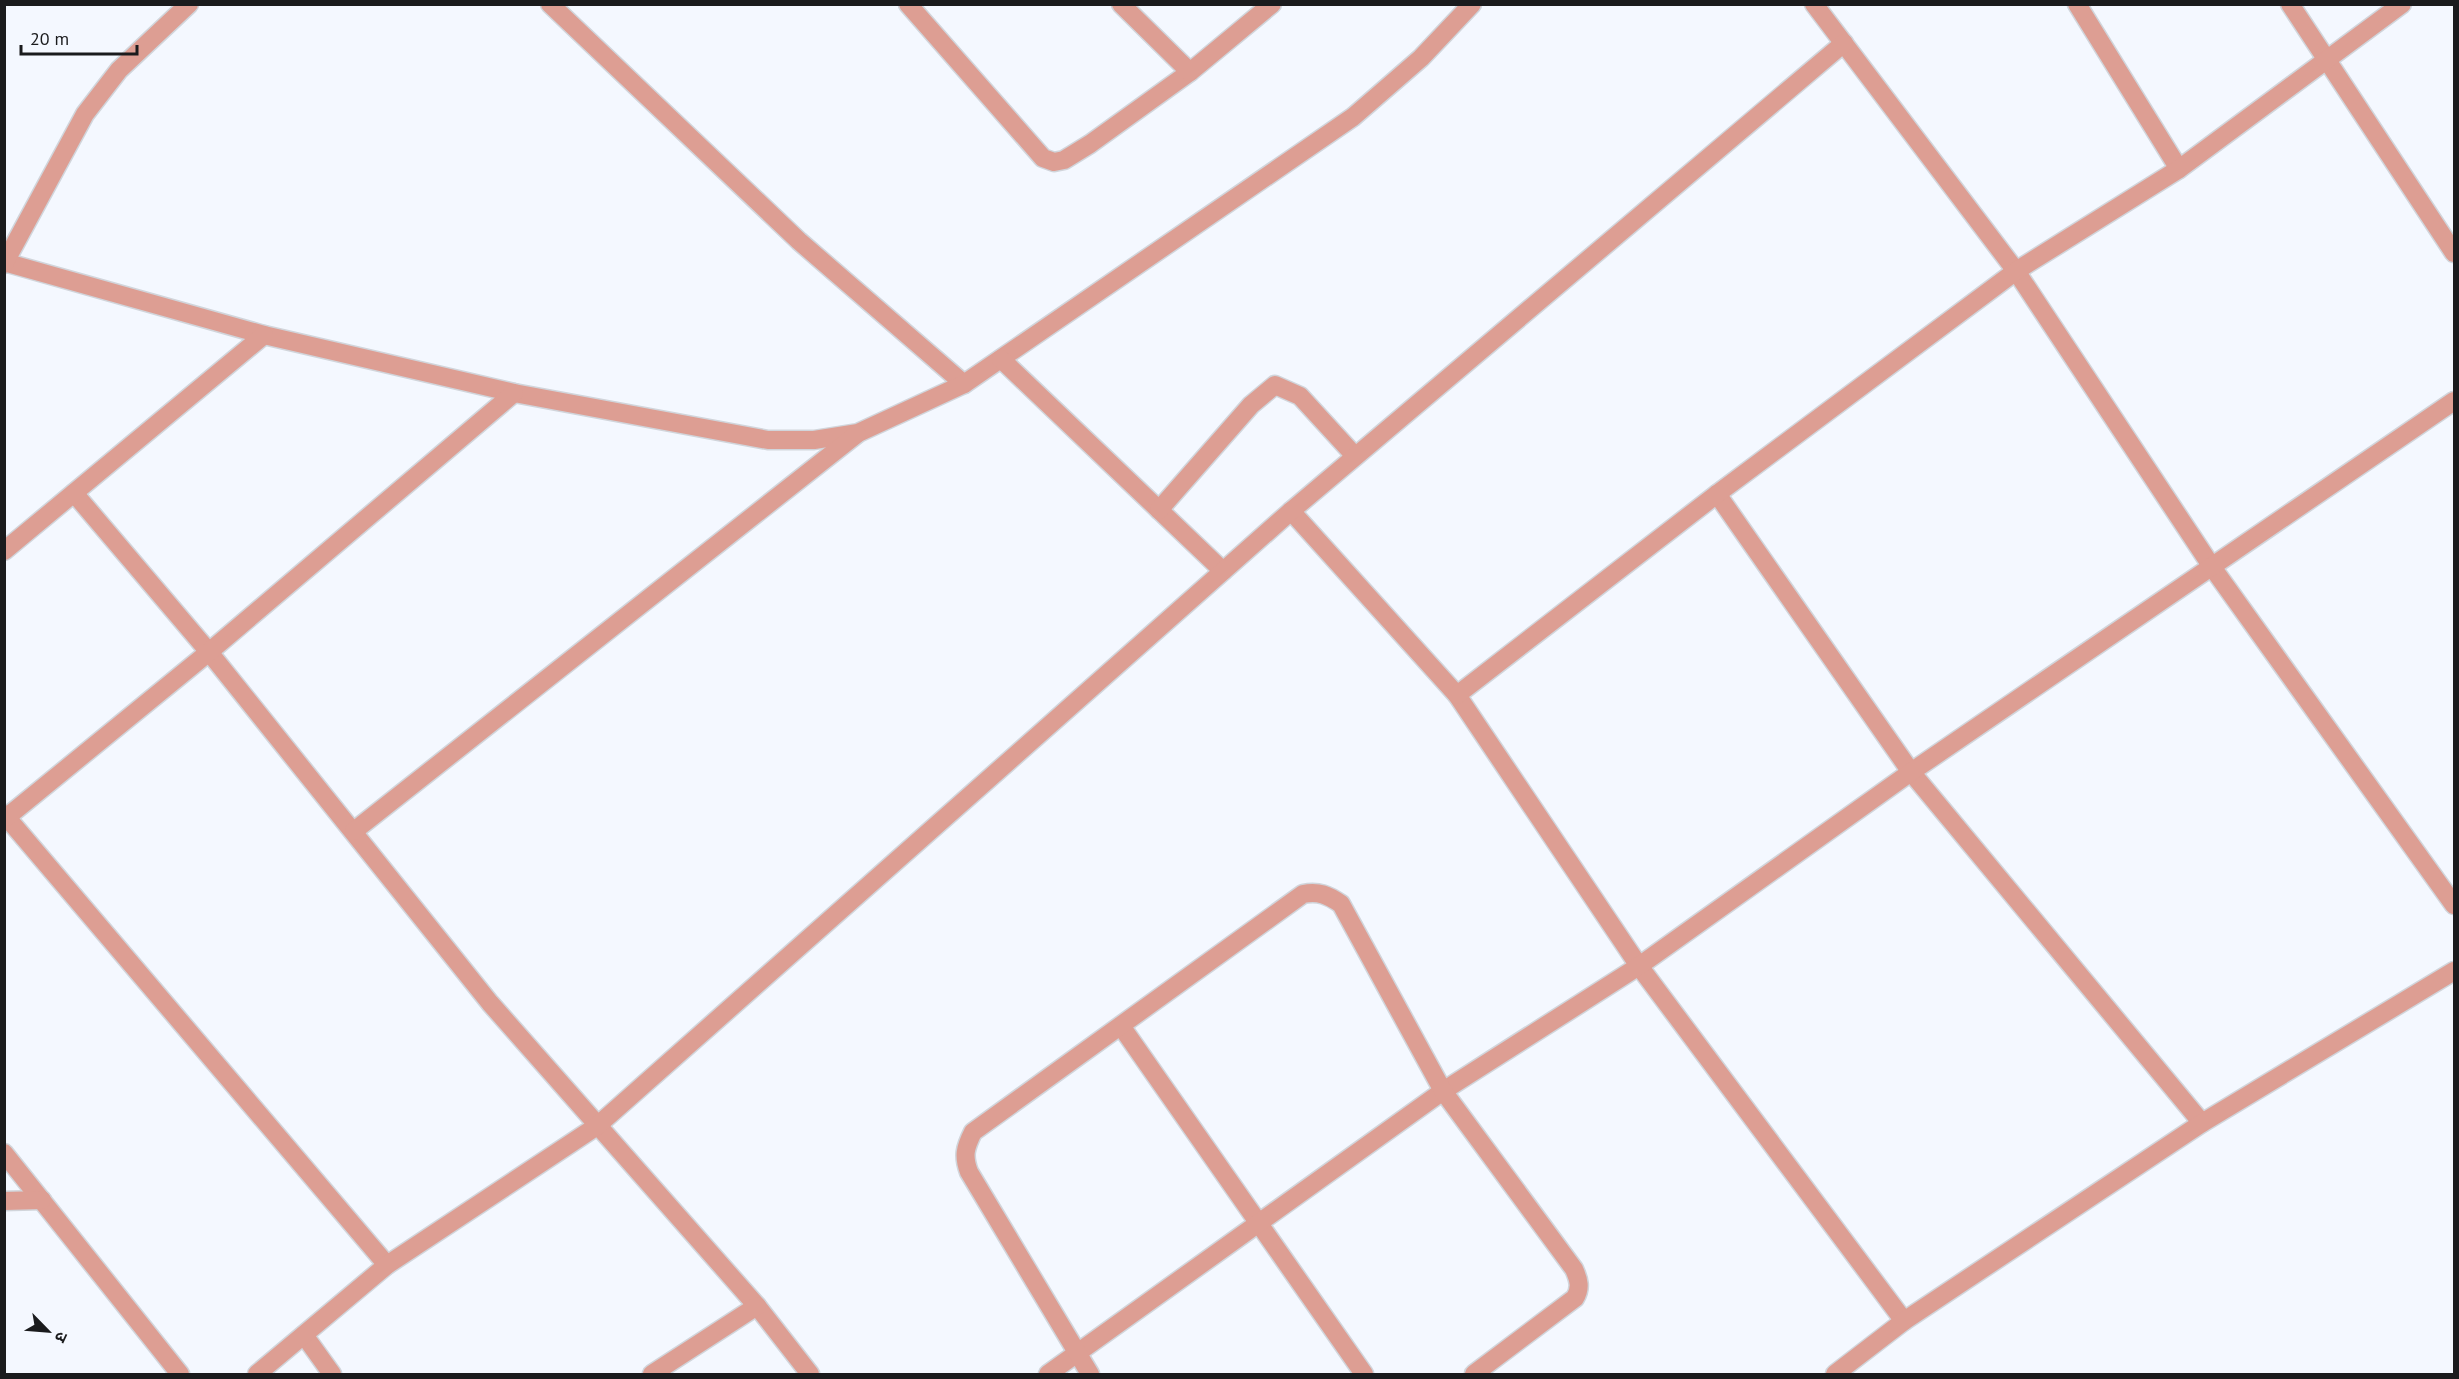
<svg xmlns="http://www.w3.org/2000/svg" width="2459" height="1379" font-family="'PT Sans','Noto Sans Devanagari',sans-serif">
	<rect width="100%" height="100%" fill="#f4f8ff"/>
	<g fill="none" stroke-linecap="round" stroke-linejoin="round">
		<defs>
			<g id="minor">
				<polyline points="550,4 799,241 964,384"/>
				<polyline points="908,4 1043,158 1054,162 1064,160 1090,144 1190,72 1272,4"/>
				<polyline points="1121,4 1190,72"/>
				<polyline points="1814,4 2016,271 2212,567 2454,905"/>
				<polyline points="2077,4 2179,169"/>
				<polyline points="2290,4 2454,253"/>
				<polyline points="4,262 264,335 514,393 768,440 814,440 858,433 964,384 1353,117 1421,58 1472,4"/>
				<polyline points="4,264 85,114 119,70 189,4"/>
				<polyline points="1001,359 1223,571"/>
				<polyline points="74,493 209,652 490,1003 757,1306 810,1374"/>
				<polyline points="1717,494 1911,772 2202,1123"/>
				<polyline points="1159,510 1251,405 1275,385 1300,396 1355,456"/>
				<polyline points="1291,511 1457,695 1639,966 1904,1321"/>
				<polyline points="4,551 264,335"/>
				<polyline points="1457,695 1717,494 2016,271 2179,169 2402,4"/>
				<polyline points="4,814 387,1265"/>
				<polyline points="7,817 209,652 514,393"/>
				<polyline points="354,831 857,434"/>
				<polyline points="1121,1026 1364,1374"/>
				<polyline points="4,1153 180,1374"/>
				<polyline points="4,1201 42,1200"/>
				<polyline points="304,1335 332,1374"/>
				<polyline points="257,1374 387,1265 597,1126 1291,511 1844,43"/>
				<polyline points="652,1374 757,1306"/>
				<polyline points="1048,1374 1443,1091 1639,966 1911,772 2454,401"/>
				<path d="M1090,1374L969,1172C963,1156 965,1148 973,1132L1303,894C1319,891 1328,895 1341,904L1443,1091L1574,1269C1579,1280 1581,1288 1575,1298L1474,1374"/>
				<polyline points="1835,1374 1904,1321 2202,1123 2454,971"/>
			</g>
		</defs>
		<use href="#minor" stroke="#d1d5db" stroke-width="21"/>
		<use href="#minor" stroke="#dd9e93" stroke-width="18"/>
	</g>
	<rect width="2459" height="1379" fill="none" stroke="#1a1b1d" stroke-width="12"/>
	<g transform="translate(48 1331) rotate(115)" stroke="#f4f8ff" stroke-width="4.5" paint-order="stroke">
	<path d="M0-4.5L10 22L0 15L-10 22Z" fill="#1a1b1d"/>
	<text y="-9" font-size="16" font-weight="bold" text-anchor="middle" fill="#1a1b1d">उ</text>
	</g>
	<path d="M21 45v9h116v-9" fill="none" stroke="#1a1b1d" stroke-width="3"/>
	<text x="30" y="45" font-size="18" fill="#1a1b1d" stroke="#f4f8ff" stroke-width="4.5" paint-order="stroke">20 m</text>
</svg>
